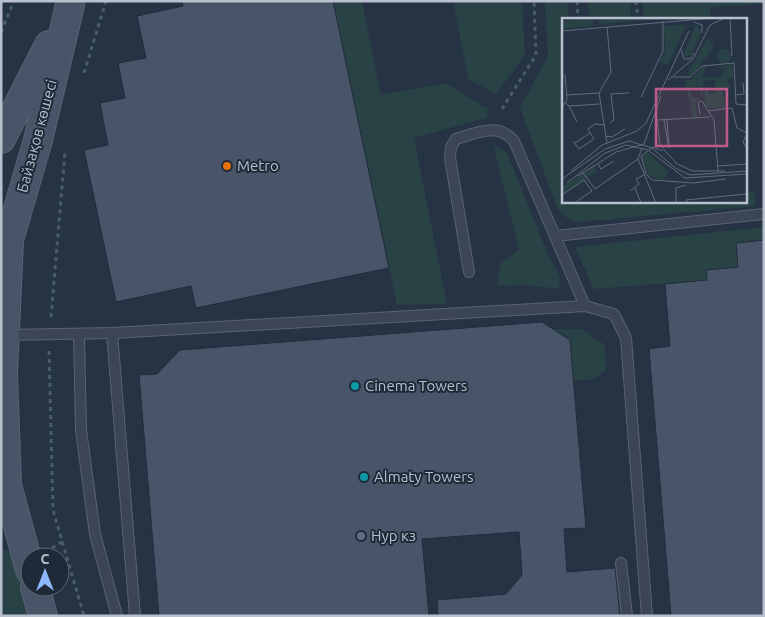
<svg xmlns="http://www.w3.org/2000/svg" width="765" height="617" font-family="Ubuntu,sans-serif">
	<rect width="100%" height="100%" fill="#263344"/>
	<g fill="#284245">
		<polygon points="333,1 362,1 381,95 446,83 488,109 486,118 414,138 447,304 397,305"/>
		<polygon points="453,1 522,1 525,55 496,94 468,79"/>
		<polygon points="545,1 567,1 569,19 564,19 564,201 746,201 746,193 754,192 755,206 579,222 567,218 558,210 520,107 548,57"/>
		<polygon points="588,1 630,1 631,19 590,19"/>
		<polygon points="642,1 764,1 764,4 710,7 711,19 644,19"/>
		<polygon points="493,144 507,153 550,259 560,276 559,289 528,285 497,286 500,264 519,250"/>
		<polygon points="764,227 764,240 736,243 738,267 706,270 707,280 594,289 575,247"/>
		<polygon points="553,329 581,329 605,345 606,370 593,379 573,381 569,340"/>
		<polygon points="1,549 10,552 33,616 1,616"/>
	</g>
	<g fill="#485569" stroke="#212c3b">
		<polygon points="182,1 333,1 389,268 196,308 191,286 116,302 84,150 108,145 100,103 125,98 118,63 146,58 137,16 183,6"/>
		<polygon points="764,240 764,616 671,616 649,349 670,346 665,284 707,280 706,270 738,267 736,243"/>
		<polygon points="542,322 570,340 586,528 564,529 567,572 615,568 620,616 438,616 437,600 506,594 522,575 519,532 422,539 429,616 159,616 139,375 157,374 180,350"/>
	</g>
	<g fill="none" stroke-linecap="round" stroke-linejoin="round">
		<defs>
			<g id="service">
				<polyline points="555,236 764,214"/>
				<path d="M469,272L450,158L451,147L456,139C477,133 498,122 514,141L585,306"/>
				<polyline points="112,333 135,616"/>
				<polyline points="79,334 81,430 95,534 117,616"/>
				<polyline points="5,335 112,333 585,306 614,314 626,338 647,616"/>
				<polyline points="621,563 627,616"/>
			</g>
			<g id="secondary">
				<polyline points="1,139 49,45"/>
				<polyline points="9,241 3,373 7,485 30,570"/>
				<polyline points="4,257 38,140 70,5"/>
				<polyline points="35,587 43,616"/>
			</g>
		</defs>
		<use href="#service" stroke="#596371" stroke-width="12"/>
		<use href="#secondary" stroke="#596371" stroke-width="30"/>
		<g stroke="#475f61" stroke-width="3" stroke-dasharray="4 4" stroke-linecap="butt">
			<polyline points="577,1 578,19"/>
			<polyline points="636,1 638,19"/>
			<polyline points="1,32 14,1"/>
			<polyline points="84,73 106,1"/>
			<polyline points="502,109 536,55 534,1"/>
			<polyline points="51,317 65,152"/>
			<polyline points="49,351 53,510 84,616"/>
			<polyline points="52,548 62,542"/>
		</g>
		<use href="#service" stroke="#3b4554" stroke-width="10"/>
		<use href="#secondary" stroke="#485467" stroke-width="28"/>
	</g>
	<circle fill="#e8710a" stroke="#1f2a39" stroke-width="2" cx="227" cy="166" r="5"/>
	<g fill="#0f9aa8" stroke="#1f2a39" stroke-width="2">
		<circle cx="355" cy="386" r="5"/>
		<circle cx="364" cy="477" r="5"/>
	</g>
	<circle fill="#5c6f8a" stroke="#1f2a39" stroke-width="2" cx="361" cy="536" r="5"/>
	<g text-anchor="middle" stroke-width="4" stroke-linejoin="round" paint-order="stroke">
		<g font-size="15" fill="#b8c0cd" stroke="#1f2a39">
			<text transform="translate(37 136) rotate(-75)" y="5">Байзақов көшесі</text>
		</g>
		<g font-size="15" fill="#b8c0cd" stroke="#1f2a39" text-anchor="start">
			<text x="237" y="171">Metro</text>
			<text x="365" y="391">Cinema Towers</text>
			<text x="374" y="482">Almaty Towers</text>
			<text x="371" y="541">Нур кз</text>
		</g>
	</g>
	<g transform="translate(562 18)">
		<rect width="185" height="185" fill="#263344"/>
		<path d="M31,0L32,8L0,11V3ZM36,0H119L38,6ZM124,7L106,47L98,44L103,33L102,8ZM134,7L140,13L130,36L124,39L122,34ZM145,21L152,24L150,31L132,55L124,58ZM155 38a7 7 0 1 1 14 0a7 7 0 1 1-14 0ZM170,47L172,60L165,61L169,71L160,72L164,90H146L142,81L144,66L147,76L154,75L153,62H142L140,79L136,68L128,70L130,79L139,81L133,84L136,99H131L123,62H129L140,49H144L140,60L160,58L163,53L155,48ZM85,134L107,154L101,162L91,160L85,155L80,140ZM32,148L36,153L0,176V169Z" fill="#284245"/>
		<path fill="none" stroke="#606b7b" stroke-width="1" d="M168,0L170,38M132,4L140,7V15M45,9L49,54L37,75L45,125M0,13L152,0M119,31L122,41H128L132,35M111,59H128L140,48L172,45L174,86L185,87M106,62L131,41L148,7L163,0M4,77L37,75M173,77L182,76L181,65M79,79L101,33V3M4,85L7,88L38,86M7,88L15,104M0,90L5,81L3,56M146,93L170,90L175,110L185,115M138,96L136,84L140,83L152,102L156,153M95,100L98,127L115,146L131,153H163M95,102L148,99M102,102L107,130M105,102L107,129M48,105L52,102L49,76L67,75M185,116L181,124L185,131M43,118L50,119L63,111M11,123L17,131L32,121L26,111L33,106L43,107M13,125L28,115M80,130L76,141L94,185M101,133L91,129L79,138L84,156L90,162L131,165L164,161M36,146L39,151L52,143M156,148L185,146M9,153L40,127L75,113L84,105L127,13M21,155L33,171L76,141M16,158L54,134L82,126L99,78M0,161L43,131L67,123L90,130L113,150L128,157L185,153M5,165L43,135L64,127L86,132L123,160L185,156M73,170L79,185M68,173L77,166L74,161L82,157M0,177L22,162L30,173L15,183M114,185V170L124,167M125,185L124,182L185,176"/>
		<path fill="#be5b89" fill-opacity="0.15" stroke="#be5b89" stroke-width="2.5" d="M94,71H165V128H94Z"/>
		<rect width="185" height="185" fill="none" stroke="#b8c0cd" stroke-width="2.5"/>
	</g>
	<rect width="765" height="617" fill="none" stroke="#b8c0cd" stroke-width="5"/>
	<g transform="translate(45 572)"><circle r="24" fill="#1f2a39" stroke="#5c6674"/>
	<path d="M0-4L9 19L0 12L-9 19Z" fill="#8eb8fd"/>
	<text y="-8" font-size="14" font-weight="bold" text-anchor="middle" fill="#b8c0cd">С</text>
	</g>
</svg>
